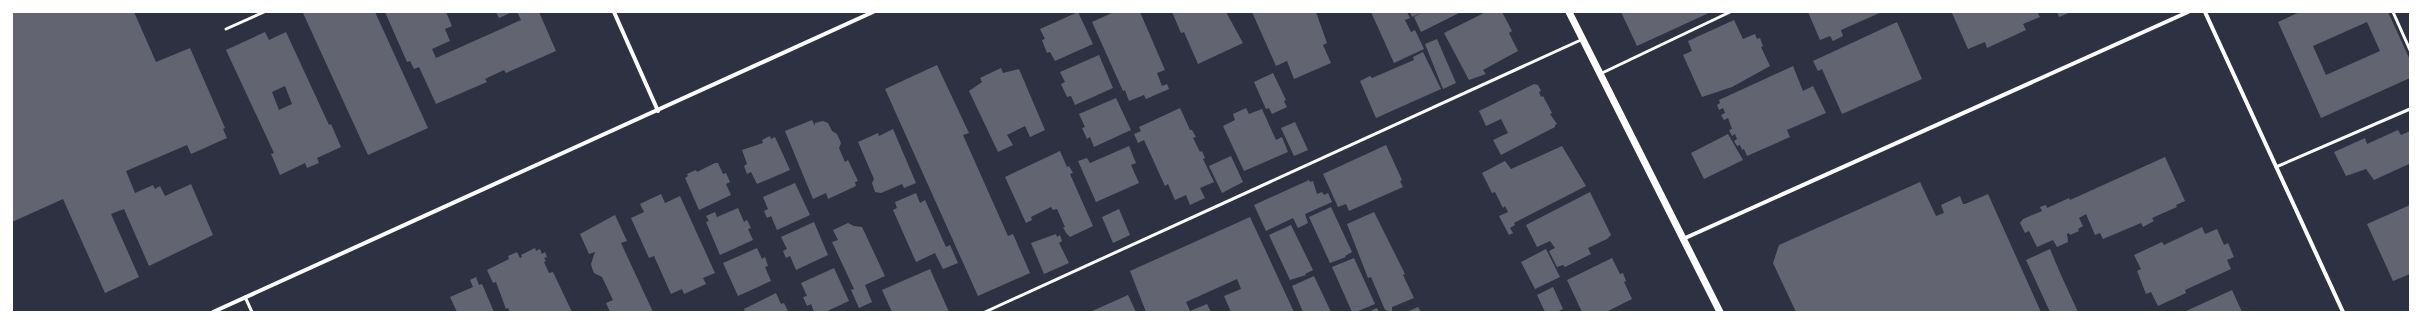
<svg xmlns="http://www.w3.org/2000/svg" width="2422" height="324" font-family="Overpass,sans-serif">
	<rect width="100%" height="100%" fill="#2d3142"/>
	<g fill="#626471" fill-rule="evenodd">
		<polygon points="12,12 134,12 156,62 190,48 225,128 223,129 227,138 191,154 187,145 126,171 135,193 153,185 155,189 160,186 165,196 191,184 213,235 149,266 124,209 111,214 139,277 105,293 63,199 12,222"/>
		<polygon points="306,12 375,12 428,128 368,155 303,13"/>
		<polygon points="385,12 446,12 452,26 445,29 450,41 432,49 436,58 521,20 517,12 539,12 556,51 506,73 504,70 485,79 487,82 436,104 419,67 414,69 410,61 407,62"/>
		<polygon points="496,12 512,12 499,18"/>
		<polygon points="1078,12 1093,44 1055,61 1050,52 1047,53 1042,40 1045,39 1040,29"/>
		<polygon points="1114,12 1140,12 1165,70 1157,73 1162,86 1167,84 1169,89 1146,99 1144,95 1129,101 1125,90 1123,91 1092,22"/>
		<polygon points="1172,12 1226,12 1243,43 1198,64 1184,32 1181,33"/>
		<polygon points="1252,12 1316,12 1327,43 1323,45 1331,63 1294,79 1287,61 1276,66"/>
		<polygon points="1371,12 1407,12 1410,18 1405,20 1411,32 1415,30 1424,49 1394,63"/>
		<polygon points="1410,12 1423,12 1412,17"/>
		<polygon points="1423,12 1461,12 1421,32 1414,17"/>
		<polygon points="1486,12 1502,12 1512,31 1509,33 1518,51 1483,70 1486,74 1469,80 1444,33"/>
		<polygon points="1621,12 1711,12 1637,46"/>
		<polygon points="1808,12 1882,12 1841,30 1843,36 1833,41 1830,36 1820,40"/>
		<polygon points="2037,12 2040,17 2023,24 2026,30 1987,48 1985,42 1968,49 1952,13"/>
		<polygon points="2057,12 2071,12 2059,17"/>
		<path d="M2300,12H2388L2410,60V78L2321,118L2278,22ZM2367,22L2380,51L2326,75L2313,46Z"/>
		<polygon points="1734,20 1743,39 1755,34 1757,39 1760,38 1763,46 1761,47 1770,66 1732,87 1702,97 1683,55 1692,51 1688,41"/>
		<polygon points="1897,22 1922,79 1842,114 1822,69 1818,71 1813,61"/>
		<path d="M265,32L269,40L286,32L329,125L331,124L341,147L317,158L319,163L307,168L305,163L280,175L271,154L274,153L226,50ZM285,86L292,104L279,110L272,92Z"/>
		<polygon points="1437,39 1456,83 1443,89 1425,44"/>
		<polygon points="1423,52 1441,89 1376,118 1360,81 1370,76 1372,78 1414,60 1413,57"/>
		<polygon points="1099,55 1113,88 1075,105 1071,96 1067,97 1061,84 1065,82 1060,72"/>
		<polygon points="937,65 969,133 963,135 1008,236 1013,234 1030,273 978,296 885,89"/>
		<polygon points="1793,66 1803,91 1813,86 1826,113 1787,130 1790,137 1747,156 1744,149 1742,150 1740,145 1737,146 1734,141 1737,139 1735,134 1732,136 1729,130 1732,129 1728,118 1724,120 1721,115 1725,113 1723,108 1719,110 1717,105 1720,103 1719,100"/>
		<polygon points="1001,68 1003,73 1019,69 1045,130 1030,137 1025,126 1007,135 1013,145 998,152 969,91 982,82 980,78"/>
		<polygon points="1273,73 1286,100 1284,101 1287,107 1272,114 1269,108 1266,109 1254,82"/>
		<polygon points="1534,84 1538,85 1541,91 1539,92 1541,97 1543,96 1552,113 1550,114 1557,124 1555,125 1555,127 1501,155 1493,140 1508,133 1501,119 1486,126 1479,111"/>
		<polygon points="1116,98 1131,130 1094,147 1090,137 1087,139 1082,128 1085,127 1079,114"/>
		<polygon points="1180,108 1190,130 1192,130 1196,137 1193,138 1200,152 1202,151 1205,158 1203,159 1214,182 1200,188 1205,198 1190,205 1186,195 1175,200 1168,184 1165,186 1144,140 1138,143 1134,134 1141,131 1139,127"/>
		<polygon points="1246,108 1249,114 1262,109 1276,140 1282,137 1288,152 1244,171 1223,126 1235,120 1233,114"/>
		<polygon points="812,120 815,126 815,123 823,121 828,123 832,131 837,134 841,143 839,148 845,162 848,160 858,181 855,182 856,186 828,199 826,193 813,199 785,131"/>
		<polygon points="1295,122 1308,150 1294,156 1281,128"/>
		<polygon points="893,129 916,183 904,188 902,184 881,193 875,192 872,183 874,179 858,142 878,133 879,136"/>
		<polygon points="2398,130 2401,135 2410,131 2409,164 2374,180 2366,169 2346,176 2334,152 2365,138 2367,144"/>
		<polygon points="1728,134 1743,160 1704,179 1691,153"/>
		<polygon points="770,136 771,139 775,137 790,170 757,184 751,172 747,174 744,166 747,164 742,150 763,143 762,140"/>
		<polygon points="1386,145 1402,180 1400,181 1403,187 1349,211 1346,204 1338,207 1323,174"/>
		<polygon points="1129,146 1136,163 1131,165 1139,183 1096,202 1078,161 1087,158 1090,163"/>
		<polygon points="1562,146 1586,186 1514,223 1515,225 1510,228 1513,233 1509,235 1499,216 1508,212 1505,206 1503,208 1495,192 1492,193 1482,173 1505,161 1511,169"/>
		<polygon points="1060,151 1067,167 1069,166 1073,173 1070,174 1093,226 1070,237 1066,233 1063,227 1065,227 1057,209 1053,210 1051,207 1031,217 1032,220 1026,223 1005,177"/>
		<polygon points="1231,156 1243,182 1222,193 1209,166"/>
		<polygon points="2165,157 2185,201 2176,205 2177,207 2152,218 2154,221 2143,227 2141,223 2103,239 2100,233 2095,235 2086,214 2079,218 2083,226 2078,229 2079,231 2070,235 2069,233 2067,234 2068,242 2057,247 2053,240 2037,247 2029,231 2025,233 2020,223 2023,219 2042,211 2040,207 2046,205 2047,208 2069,198 2070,200"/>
		<polygon points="715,163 718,163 723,174 726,173 730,182 726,184 731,195 699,210 685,178 688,176 687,174 696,170 697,172"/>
		<polygon points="1309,180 1310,182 1313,181 1317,194 1322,192 1324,195 1328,193 1332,202 1305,214 1308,223 1298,228 1293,218 1266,231 1254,205"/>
		<polygon points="1920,182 1936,216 1944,213 1941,205 1960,196 1963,204 1965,204 1988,194 2041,312 1796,312 1773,263 1779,245"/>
		<polygon points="795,183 810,215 777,230 771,216 767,218 764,211 768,209 763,197"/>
		<polygon points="1590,192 1611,235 1607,239 1588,248 1591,254 1565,267 1563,265 1557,267 1549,251 1555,248 1550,241 1537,247 1526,225"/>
		<polygon points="916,193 920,203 925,200 946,247 950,245 958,263 943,269 935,253 916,262 893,210 897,208 895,202"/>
		<polygon points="661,194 665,203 680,196 715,273 703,278 706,284 684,294 682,289 671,294 654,256 649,258 631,218 644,212 640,204"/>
		<polygon points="2410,205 2410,274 2393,281 2367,224"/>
		<polygon points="1331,207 1352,252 1345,256 1346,257 1330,263 1309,217"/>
		<polygon points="738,208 744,222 747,220 751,228 748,229 753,240 720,255 706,222 709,221 706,216 715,212 717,217"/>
		<polygon points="1119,209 1130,235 1113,243 1102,217"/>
		<polygon points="1374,212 1405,274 1403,275 1414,298 1392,307 1392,312 1385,310 1371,277 1368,278 1347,224"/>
		<polygon points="615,215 627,241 621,243 653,312 610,312 606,303 613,300 602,277 594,273 592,268 591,264 595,252 589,254 580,234"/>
		<polygon points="1250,217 1294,312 1231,312 1224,296 1241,289 1237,279 1186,302 1190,311 1207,304 1211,312 1146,312 1130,271"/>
		<polygon points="814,222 828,255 796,270 790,256 786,258 783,251 787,249 781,237"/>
		<polygon points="848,223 854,226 862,227 885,276 865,285 872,302 859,308 851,290 854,289 832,242 838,240 833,230"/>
		<polygon points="1291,225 1313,270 1305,274 1306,275 1290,280 1269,235"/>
		<polygon points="2202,227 2205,234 2217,229 2224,245 2228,243 2234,257 2227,260 2231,269 2185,290 2186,293 2158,306 2151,292 2146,294 2137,271 2141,269 2134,255 2162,242 2164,245"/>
		<polygon points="1056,234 1057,237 1060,235 1062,241 1059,243 1069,263 1044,274 1031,243"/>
		<polygon points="535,248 536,251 540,249 542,254 545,252 547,257 544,258 546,261 544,262 549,273 553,272 572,312 510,312 508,308 506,309 496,282 493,283 487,270 509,259 508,256 517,252 520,258 522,257 521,255"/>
		<polygon points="757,248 762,259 765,257 768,266 765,267 771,281 738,296 723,263"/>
		<polygon points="1546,249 1560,277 1535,289 1521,262"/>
		<polygon points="2050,249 2061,275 2078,312 2050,312 2026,260"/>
		<polygon points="1354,258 1375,304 1356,312 1352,312 1332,267"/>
		<polygon points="1612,258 1620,274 1623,273 1626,281 1624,282 1632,299 1606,312 1582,312 1567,280"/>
		<polygon points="834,268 849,301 825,312 814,312 811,304 807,306 803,297 807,296 801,283"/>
		<polygon points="930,269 949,312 892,312 882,290"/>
		<polygon points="1314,276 1331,312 1303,312 1292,286"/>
		<polygon points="476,277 479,285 482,284 494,312 457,312 450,297 473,287 470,280"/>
		<polygon points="1553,287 1563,309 1557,312 1545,312 1537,295"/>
		<polygon points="2232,290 2242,312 2184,312"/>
		<polygon points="776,293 781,304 784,303 788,311 745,312 744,309"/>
		<polygon points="1128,295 1136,312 1090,312"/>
		<polygon points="1418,307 1421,312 1407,312"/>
		<polygon points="1377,308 1379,312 1368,312"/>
	</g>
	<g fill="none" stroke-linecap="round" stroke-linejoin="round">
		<g stroke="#fff" stroke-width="3">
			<polyline points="2393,12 2410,50"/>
			<polyline points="226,29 264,12"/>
			<polyline points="1600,74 1730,12"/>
			<polyline points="2276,167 2410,109"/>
			<polyline points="245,297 252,312"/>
			<polyline points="985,312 1583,39"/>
		</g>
		<g stroke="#fff" stroke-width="4">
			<polyline points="614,12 658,111"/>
			<polyline points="2205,12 2343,312"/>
			<polyline points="1683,239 2188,12"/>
			<polyline points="213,312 873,12"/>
		</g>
		<polyline stroke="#fff" stroke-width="7" points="1569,12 1720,312"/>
	</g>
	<rect width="2422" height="324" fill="none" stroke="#ffffff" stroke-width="26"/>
</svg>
